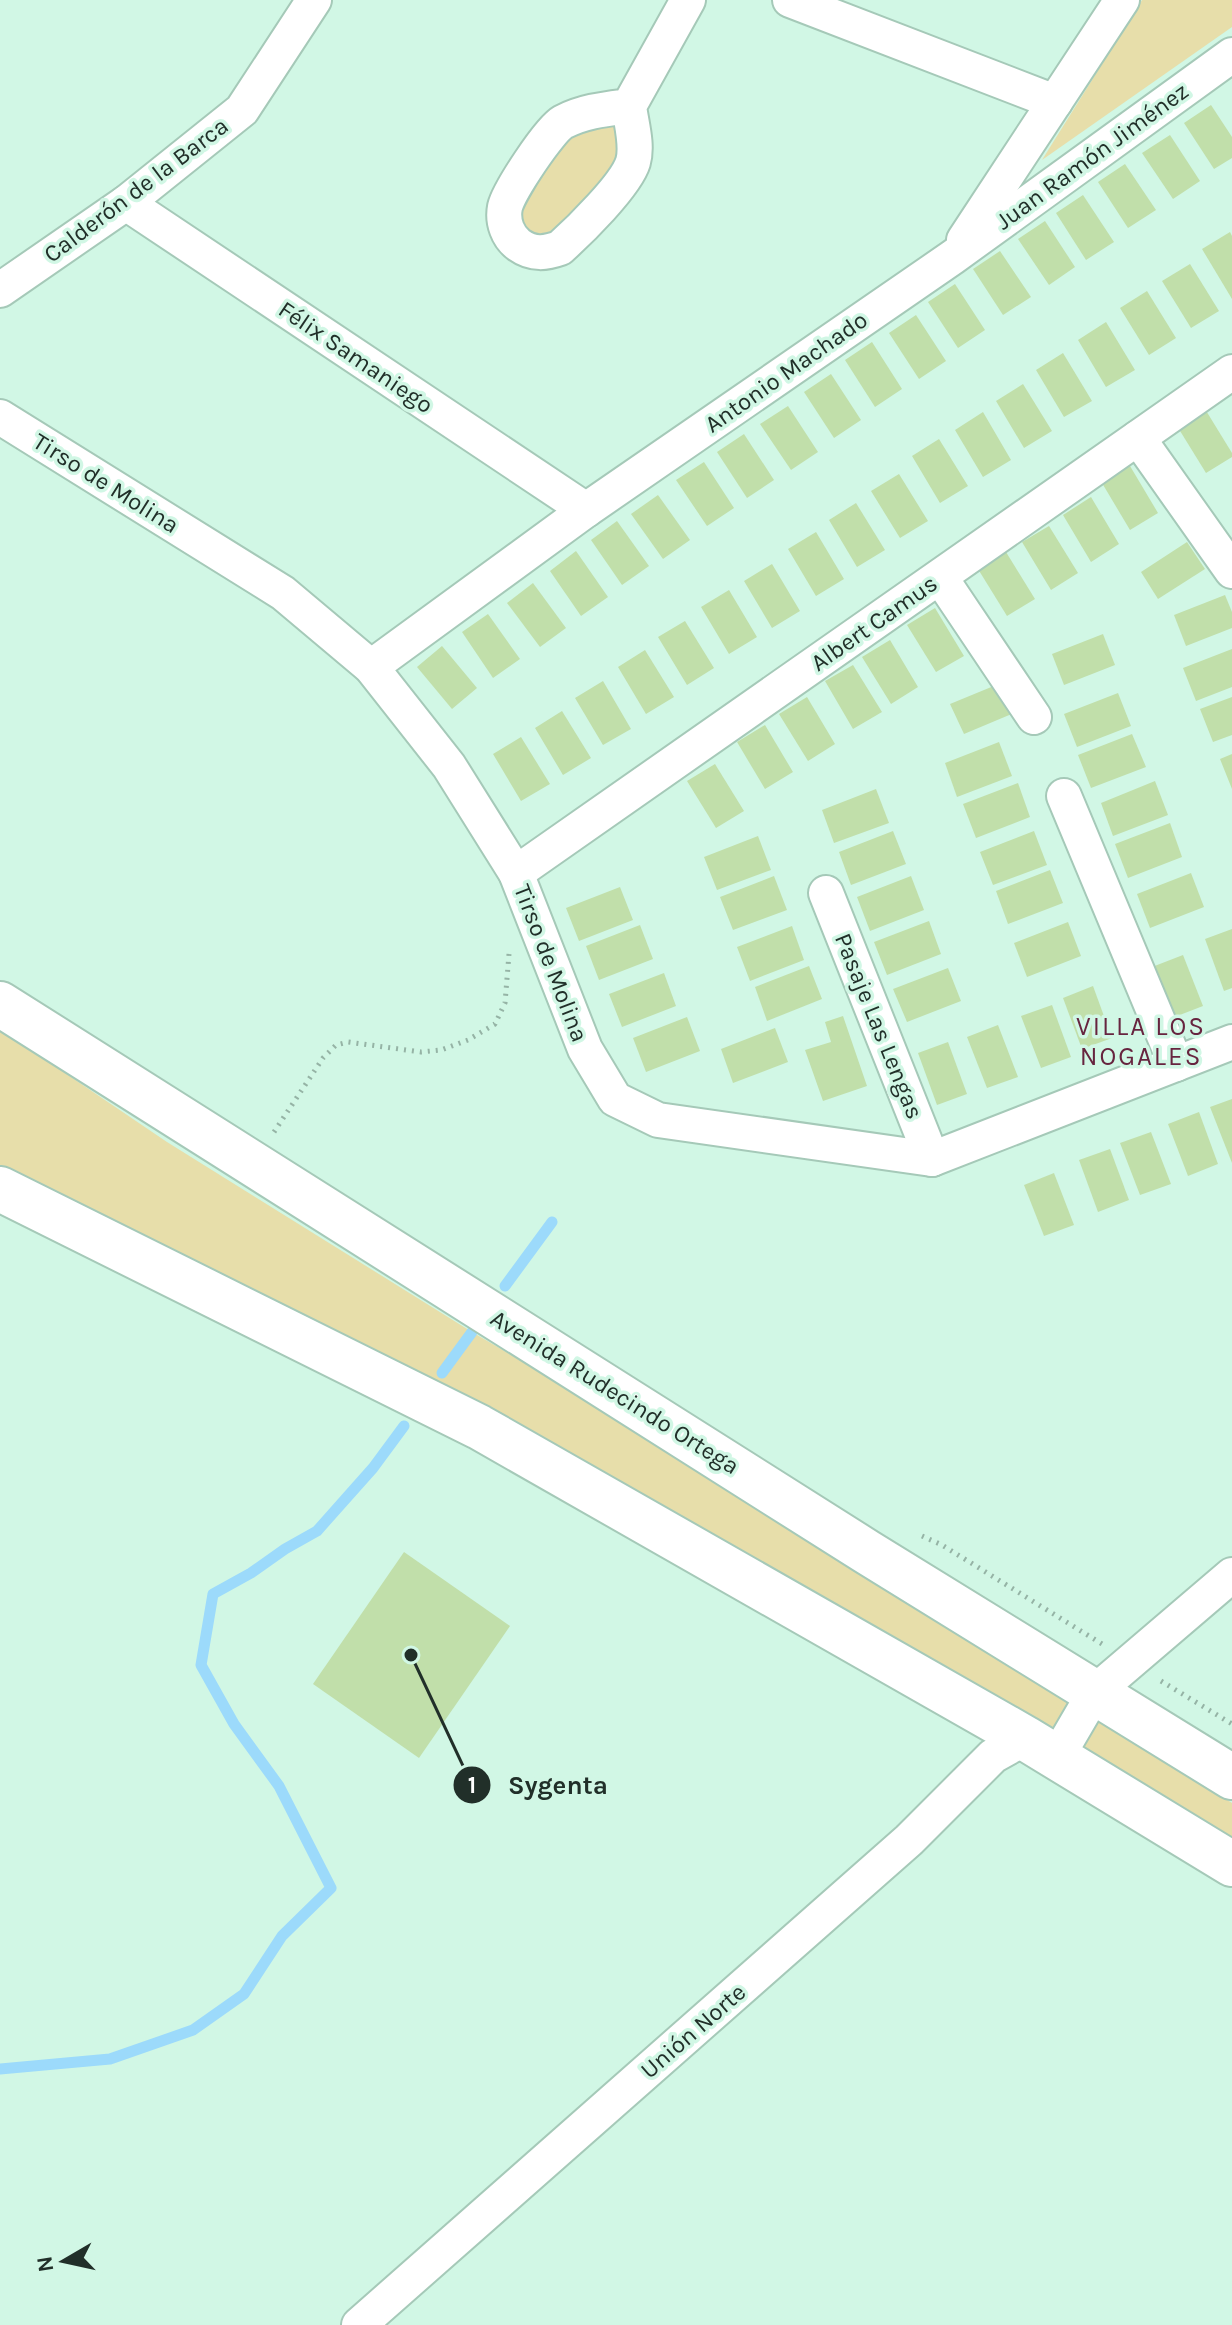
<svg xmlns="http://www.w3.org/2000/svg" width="1232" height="2325" font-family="Karla,sans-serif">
	<rect width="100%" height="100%" fill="#d1f7e5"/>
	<g fill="#e7deaa">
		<polygon points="1142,0 1232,0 1232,27 1042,160"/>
		<polygon points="618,121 621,143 611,175 562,227 543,235 529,234 524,228 520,208 539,171 569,134"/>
		<polygon points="0,1029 167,1142 472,1332 666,1446 1232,1803 1232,1851 0,1174"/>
	</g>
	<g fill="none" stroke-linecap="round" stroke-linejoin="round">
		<g stroke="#9cdafb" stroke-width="11">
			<polyline points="505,1286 552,1222"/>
			<polyline points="442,1373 472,1332"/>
			<polyline points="0,2069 110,2059 193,2030 244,1994 282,1936 331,1888 279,1786 234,1724 201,1665 213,1594 251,1573 285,1549 317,1531 373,1468 404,1426"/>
		</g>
	</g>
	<g fill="#c1dfaa">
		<polygon points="1211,105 1232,137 1232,158 1214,169 1184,123"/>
		<polygon points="1170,135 1200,181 1173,199 1142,153"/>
		<polygon points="1125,164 1156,210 1128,228 1098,182"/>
		<polygon points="1083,195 1114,242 1086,260 1056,213"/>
		<polygon points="1045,221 1075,267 1049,285 1018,239"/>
		<polygon points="1230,232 1232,236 1232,299 1202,249"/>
		<polygon points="1000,251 1031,297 1003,315 973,269"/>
		<polygon points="1190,264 1219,311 1191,328 1162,281"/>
		<polygon points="955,284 985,330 958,348 928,302"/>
		<polygon points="1147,291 1176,338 1149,355 1120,308"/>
		<polygon points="916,315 946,361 919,379 889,333"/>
		<polygon points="1106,322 1135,370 1106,387 1078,340"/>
		<polygon points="872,342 902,389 875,407 845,360"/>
		<polygon points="1063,353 1092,401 1064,417 1036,370"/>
		<polygon points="831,374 861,420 834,438 804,392"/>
		<polygon points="1023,384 1052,431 1024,448 996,401"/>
		<polygon points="788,406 818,452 791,470 760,424"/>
		<polygon points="1205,409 1232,453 1232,457 1206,473 1177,426"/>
		<polygon points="983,412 1011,460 983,477 955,430"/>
		<polygon points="744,434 774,480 747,498 717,452"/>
		<polygon points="939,439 968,486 940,503 912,456"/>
		<polygon points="704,462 734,508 707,526 676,480"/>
		<polygon points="1130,466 1158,513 1130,530 1102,483"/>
		<polygon points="899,474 928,521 900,538 871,491"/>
		<polygon points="658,495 690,540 663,559 631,514"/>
		<polygon points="1091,497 1119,544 1091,562 1063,515"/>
		<polygon points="856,503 885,550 857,567 829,520"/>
		<polygon points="617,521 649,566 622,585 591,540"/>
		<polygon points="1049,526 1078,573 1051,590 1022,542"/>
		<polygon points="816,532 844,579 816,596 788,549"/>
		<polygon points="1187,542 1205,569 1158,599 1141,572"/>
		<polygon points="576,551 608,597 581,616 550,571"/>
		<polygon points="1006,552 1035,599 1007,616 978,569"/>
		<polygon points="772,564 800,611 772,628 744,581"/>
		<polygon points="533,583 566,628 540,647 507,603"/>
		<polygon points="729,590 757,637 729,654 701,607"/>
		<polygon points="1225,595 1232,612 1232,628 1186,646 1174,615"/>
		<polygon points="935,608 964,656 936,672 907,625"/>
		<polygon points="488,614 520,659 493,678 462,632"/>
		<polygon points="685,621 714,668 687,685 658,637"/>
		<polygon points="1103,634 1115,665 1064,685 1052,654"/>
		<polygon points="890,640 918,687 891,704 862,657"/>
		<polygon points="442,646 477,688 452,709 417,667"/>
		<polygon points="1232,649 1232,687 1196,701 1183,668"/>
		<polygon points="645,650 674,697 646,714 618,667"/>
		<polygon points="853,665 882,712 853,729 825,681"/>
		<polygon points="603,681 631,729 603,745 575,698"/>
		<polygon points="1001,683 1014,713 964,734 950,704"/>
		<polygon points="1118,693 1131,726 1077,747 1064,714"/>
		<polygon points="807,697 835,744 808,761 779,714"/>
		<polygon points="1232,697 1232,735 1213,742 1200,709"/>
		<polygon points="562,711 591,758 563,775 535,728"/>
		<polygon points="765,725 793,772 765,789 737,742"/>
		<polygon points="1132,734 1146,767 1091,788 1078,755"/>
		<polygon points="521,737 550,784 521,801 493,754"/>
		<polygon points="999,742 1012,776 957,797 945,763"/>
		<polygon points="1232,754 1232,789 1220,759"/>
		<polygon points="715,764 744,811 716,828 687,781"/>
		<polygon points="1155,781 1168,815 1113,836 1101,803"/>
		<polygon points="1018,783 1030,817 976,838 963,804"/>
		<polygon points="876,789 889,823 834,843 822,810"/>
		<polygon points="1170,823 1182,857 1128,878 1115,844"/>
		<polygon points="893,831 906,864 851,885 839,852"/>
		<polygon points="1034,831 1047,865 993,885 980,852"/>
		<polygon points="758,836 771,870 717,890 704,857"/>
		<polygon points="1050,870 1063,903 1008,924 996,891"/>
		<polygon points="1191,873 1204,907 1150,928 1137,894"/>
		<polygon points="774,876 787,910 733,930 720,897"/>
		<polygon points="911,876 924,910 870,931 857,897"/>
		<polygon points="620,887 633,920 579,941 566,908"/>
		<polygon points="929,921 941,954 887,975 874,942"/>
		<polygon points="1068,922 1081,956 1027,977 1014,943"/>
		<polygon points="640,925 653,959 599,980 586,946"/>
		<polygon points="792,926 804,960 750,981 737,947"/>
		<polygon points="1232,929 1232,988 1224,991 1205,939"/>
		<polygon points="1183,955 1203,1006 1172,1018 1152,967"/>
		<polygon points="809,966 822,999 767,1021 755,987"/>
		<polygon points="948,968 961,1001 907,1022 893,989"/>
		<polygon points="664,973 676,1006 622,1027 609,994"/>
		<polygon points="1093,986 1112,1038 1082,1049 1063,998"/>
		<polygon points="1052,1005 1071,1057 1041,1068 1021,1016"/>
		<polygon points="843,1016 867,1086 823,1101 805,1050 831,1042 825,1022"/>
		<polygon points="687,1017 700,1051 646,1072 633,1038"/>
		<polygon points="998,1025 1018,1077 987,1088 967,1037"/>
		<polygon points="775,1028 788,1062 733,1083 721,1049"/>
		<polygon points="948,1042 967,1094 937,1105 918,1053"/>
		<polygon points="1232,1099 1232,1163 1210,1107"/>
		<polygon points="1199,1112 1218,1164 1188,1176 1168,1124"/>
		<polygon points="1151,1132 1171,1184 1140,1195 1120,1143"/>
		<polygon points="1110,1149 1129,1200 1098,1212 1079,1160"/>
		<polygon points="1054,1173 1074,1225 1044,1236 1024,1185"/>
		<polygon points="404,1552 510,1626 419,1758 313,1684"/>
	</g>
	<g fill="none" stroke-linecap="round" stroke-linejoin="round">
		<defs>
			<g id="street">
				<polyline points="790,0 1055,102"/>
				<path d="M629,106C631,123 638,145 633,162C626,185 579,231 560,248C546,253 533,255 519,245C508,237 502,222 505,207C509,191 549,130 563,122C584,111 606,109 629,106L688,0"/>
				<polyline points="126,203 586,510"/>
				<polyline points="964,240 1122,0"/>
				<polyline points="0,290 126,203 242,110 314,0"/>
				<polyline points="0,417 283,593 371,667 449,766 516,873 585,1049 615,1099 658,1120 932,1159 1232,1042"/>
				<polyline points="1138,438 1232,571"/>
				<polyline points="940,577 1034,717"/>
				<polyline points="371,667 586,510 953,257 1232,55"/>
				<polyline points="1064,796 1176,1064"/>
				<polyline points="516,873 1232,372"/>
				<polyline points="826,893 932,1159"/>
				<polyline points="1057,1757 1095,1692 1232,1575"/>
				<polyline points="359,2325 909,1840 993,1756 1025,1738"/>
			</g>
			<g id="primary">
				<polyline points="0,1004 867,1552 1232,1777"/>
				<polyline points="0,1189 479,1427 1025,1738 1232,1864"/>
			</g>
		</defs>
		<use href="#street" stroke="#a5c9b8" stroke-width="38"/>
		<use href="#primary" stroke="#a5c9b8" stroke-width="48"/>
		<g stroke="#95b3a5" stroke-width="5" stroke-dasharray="2 6" stroke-linecap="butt">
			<polyline points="274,1132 323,1058 336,1045 348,1042 421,1052 441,1050 468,1040 495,1024 505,1003 509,954"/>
			<polyline points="922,1536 942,1545 1102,1644"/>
			<polyline points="1161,1681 1232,1724"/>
		</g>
		<use href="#street" stroke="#fff" stroke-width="34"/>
		<use href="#primary" stroke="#fff" stroke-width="44"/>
	</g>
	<g text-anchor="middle" stroke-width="7" stroke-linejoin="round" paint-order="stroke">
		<g font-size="24" fill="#212f29" stroke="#d1f7e5">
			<text transform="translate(1092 156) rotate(-36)" y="8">Juan Ramón Jiménez</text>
			<text transform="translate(136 190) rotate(-37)" y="8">Calderón de la Barca</text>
			<text transform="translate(356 357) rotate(34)" y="8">Félix Samaniego</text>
			<text transform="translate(786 372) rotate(-35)" y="8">Antonio Machado</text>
			<text transform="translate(106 483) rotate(32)" y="8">Tirso de Molina</text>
			<text transform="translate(874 623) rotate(-35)" y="8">Albert Camus</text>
			<text transform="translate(551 963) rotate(69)" y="8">Tirso de Molina</text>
			<text transform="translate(879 1026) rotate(68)" y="8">Pasaje Las Lengas</text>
			<text transform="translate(615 1392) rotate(32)" y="8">Avenida Rudecindo Ortega</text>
			<text transform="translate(693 2031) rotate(-41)" y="8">Unión Norte</text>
		</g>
		<g font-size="26" letter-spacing="2" fill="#67243f" stroke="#d1f7e5">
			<text x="1141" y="1035">VILLA LOS<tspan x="1141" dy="30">NOGALES</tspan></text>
		</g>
	</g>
	<path fill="none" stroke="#212f29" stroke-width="3" d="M411 1655L472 1785"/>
	<g fill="#212f29" stroke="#d1f7e5" stroke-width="3">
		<circle cx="411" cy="1655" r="8"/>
		<circle cx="472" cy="1785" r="20"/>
	</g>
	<g font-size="24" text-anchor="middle" font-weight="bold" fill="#fff">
		<text x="472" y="1793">1</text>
	</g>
	<g font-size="26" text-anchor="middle" font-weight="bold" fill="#212f29" stroke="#d1f7e5" stroke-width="7" stroke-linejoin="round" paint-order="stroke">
		<text x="558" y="1794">Sygenta</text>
	</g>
	<g transform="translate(64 2261) rotate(261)" stroke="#d1f7e5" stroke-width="6" paint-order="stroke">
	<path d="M0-6L14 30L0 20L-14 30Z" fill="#212f29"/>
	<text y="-12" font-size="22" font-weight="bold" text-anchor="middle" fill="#212f29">N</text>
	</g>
</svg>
